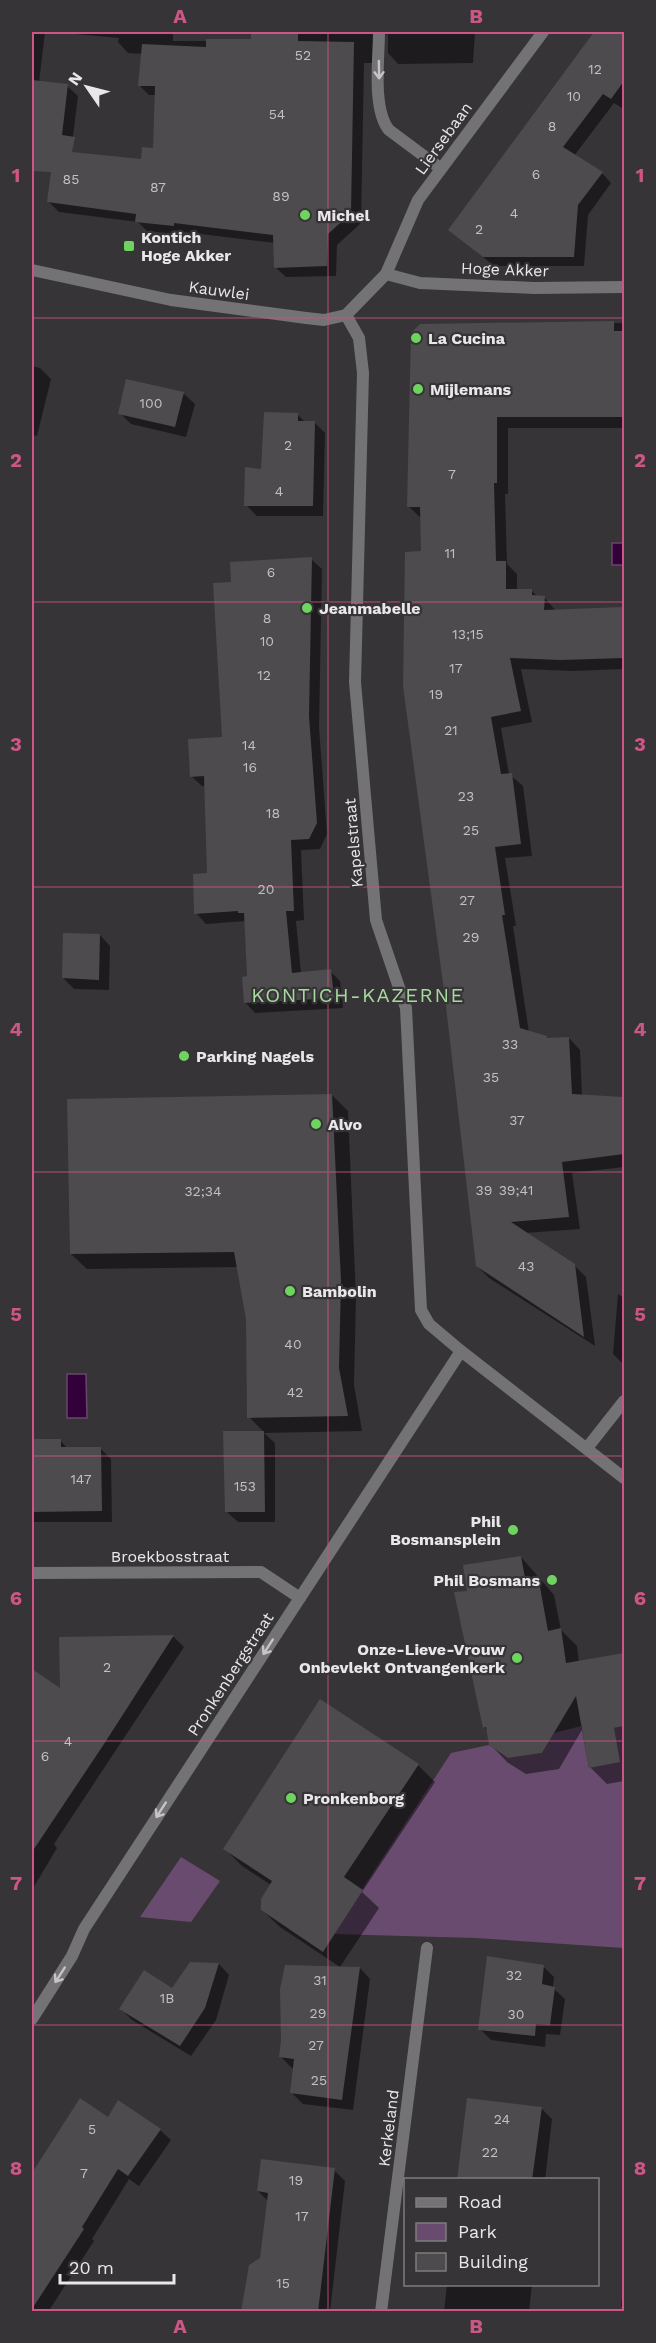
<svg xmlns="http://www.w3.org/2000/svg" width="656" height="2343" font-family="'Work Sans',sans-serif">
	<rect width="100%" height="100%" fill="#373437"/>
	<g fill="#694b6f">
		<polygon points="581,1726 589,1768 614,1728 624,1726 624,1948 475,1938 333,1934 451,1753 489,1745 508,1758 542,1753 554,1733"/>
		<polygon points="181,1857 220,1881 191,1922 140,1917"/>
	</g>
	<g fill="#32013a" stroke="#69466e" stroke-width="1.5">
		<rect x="612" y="543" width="12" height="22"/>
		<polygon points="67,1374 86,1374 87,1418 67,1418"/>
	</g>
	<g fill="#0007">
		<polygon points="32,32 45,32 39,83 67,86 78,96 71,153 142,161 155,150 156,95 149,95 139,85 143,54 128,53 118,42 119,38 54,32 173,32 173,41 253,41 253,32 475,32 473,63 398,64 388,53 388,34 385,35 380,63 364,63 361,223 337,245 336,276 286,277 275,267 275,243 184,232 184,235 147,231 138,222 59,212 49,202 55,156 32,153"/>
		<polygon points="596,32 624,32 624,104 622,108 614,103 574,156 602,173 611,183 588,215 584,266 494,266 450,230"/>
		<polygon points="624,323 624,428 508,428 508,494 505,494 507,564 517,574 517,590 531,590 538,597 544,597 556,611 624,609 624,669 573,671 521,669 532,722 501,728 509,774 523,786 532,856 505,858 516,926 513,926 529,1033 548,1039 569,1038 580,1050 582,1096 624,1100 624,1167 572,1173 580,1229 525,1233 574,1265 586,1277 595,1346 489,1278 477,1266 422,552 421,518 408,506 421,326"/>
		<polygon points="32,366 40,368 51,379 37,436 32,435"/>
		<polygon points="127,381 184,394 195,404 186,437 131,424 120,413"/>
		<polygon points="297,414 305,422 314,422 325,433 323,516 257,516 246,505 262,470"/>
		<polygon points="311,559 322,569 319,727 327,834 320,849 301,850 304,920 296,921 301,973 330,971 340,981 343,1008 255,1013 245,1002 249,978 246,921 206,924 196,913 208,875 206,786 202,786 191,776 224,739 233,584"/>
		<polygon points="100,935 110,946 109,990 74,989 63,978"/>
		<polygon points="332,1095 348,1111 356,1297 354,1385 362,1431 264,1433 275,1443 275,1522 238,1522 227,1512 225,1432 264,1432 249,1417 247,1319 238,1267 87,1269 71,1254"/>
		<polygon points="618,1294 624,1298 624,1365 613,1354"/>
		<polygon points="32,1440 60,1440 68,1449 100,1448 111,1459 112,1522 32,1522"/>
		<polygon points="521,1557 554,1595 561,1630 577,1646 579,1662 624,1654 624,1781 607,1784 590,1767 583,1728 559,1769 526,1774 507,1762 490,1744 488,1731 484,1727 469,1592"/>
		<polygon points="174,1637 184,1647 54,1844 57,1848 32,1890 32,1671 62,1691 60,1639"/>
		<polygon points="418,1765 435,1782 362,1892 379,1908 340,1967 280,1927 262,1910 271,1885 242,1866 225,1849"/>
		<polygon points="190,1964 219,1964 229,1975 216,2020 191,2056 132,2020 121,2009 173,1990"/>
		<polygon points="543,1966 554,1977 553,1988 565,1999 560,2035 546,2034 545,2047 491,2040 480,2029"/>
		<polygon points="360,1968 370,1979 353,2110 303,2104 292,2093 295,2068 292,2068 281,2057"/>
		<polygon points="80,2100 108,2119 160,2130 171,2140 139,2186 129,2179 92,2239 94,2241 48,2312 32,2312 32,2175"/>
		<polygon points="541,2108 552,2119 545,2180 459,2180"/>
		<polygon points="334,2170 345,2181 330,2312 243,2312 262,2259 268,2201 258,2191"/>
		<polygon points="624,2281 624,2309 621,2306"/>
		<polygon points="447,2284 532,2284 529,2312 444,2312"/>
	</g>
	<g fill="#4d4b4e">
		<polygon points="251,32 298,32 298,41 354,42 351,213 328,234 327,266 274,268 273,235 174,223 174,226 135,222 136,214 47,202 51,172 32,171 32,80 68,84 62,135 75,137 72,152 141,159 142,147 153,148 155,86 138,86 142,44 206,47 206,39 251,39"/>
		<polygon points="594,32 624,32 624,81 611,99 603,94 563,147 603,172 578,205 574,257 483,257 448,230"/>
		<polygon points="614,321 614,331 624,331 624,417 497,417 497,483 494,483 496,561 506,561 506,589 532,589 532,595 545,596 544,610 624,607 624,658 561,660 510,658 521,711 491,717 501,774 512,773 521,844 495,847 505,915 502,915 520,1028 547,1036 547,1038 569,1037 572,1094 624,1097 624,1154 562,1162 569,1217 511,1222 575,1264 584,1337 476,1266 445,998 403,686 405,552 421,551 420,507 407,507 411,333 420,324"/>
		<polygon points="126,379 184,392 175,427 118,414"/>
		<polygon points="264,412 298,413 298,421 315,421 313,506 244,506 245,467 261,469"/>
		<polygon points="312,557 309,716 317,823 309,839 291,840 294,911 286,911 292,973 331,969 334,998 244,1003 242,977 247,976 244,913 238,913 238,911 194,914 193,874 207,873 204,776 190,777 188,739 222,737 213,583 231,582 230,562"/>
		<polygon points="63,933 100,934 99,980 62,978"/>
		<polygon points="332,1094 341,1281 339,1368 348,1416 247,1418 246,1319 234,1252 70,1254 67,1099"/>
		<polygon points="223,1431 264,1431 265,1512 225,1512"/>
		<polygon points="32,1439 61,1439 61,1447 101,1447 102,1511 32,1512"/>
		<polygon points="521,1556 525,1578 538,1576 548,1631 561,1628 566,1663 624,1653 624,1726 614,1728 620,1762 589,1768 576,1696 542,1753 508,1758 489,1745 486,1727 483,1728 454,1592 467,1591 463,1565"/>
		<polygon points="174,1635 104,1744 32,1852 32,1669 60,1688 59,1637"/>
		<polygon points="320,1699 419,1764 344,1877 363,1890 323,1952 261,1910 261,1899 272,1881 223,1849"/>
		<polygon points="487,1956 544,1965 542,1984 555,1987 550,2025 536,2024 535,2036 478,2030"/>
		<polygon points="190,1962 219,1963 205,2008 180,2046 119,2009 144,1970 172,1988"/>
		<polygon points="285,1965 360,1967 342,2100 290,2093 294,2059 279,2057 281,2040 280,1989"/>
		<polygon points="80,2098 108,2117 118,2100 161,2129 128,2176 118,2169 82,2227 84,2229 32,2309 32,2173"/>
		<polygon points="467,2098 542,2107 532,2180 457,2180"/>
		<polygon points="261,2159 335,2168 318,2312 241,2312 249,2265 260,2258 268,2193 257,2191"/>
	</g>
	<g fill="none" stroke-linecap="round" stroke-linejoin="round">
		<g stroke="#737274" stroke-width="12">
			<path d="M379,32C379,58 372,109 389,130L440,168"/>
			<polyline points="386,274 420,283 534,288 624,287"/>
			<polyline points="587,1448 624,1401"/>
			<polyline points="32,1573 261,1572 300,1598"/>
			<polyline points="32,2019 72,1956 84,1929 461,1351"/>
			<polyline points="381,2312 427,1948"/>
		</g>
		<g stroke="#737274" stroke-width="12">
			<polyline points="32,270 171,300 306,318 324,320 346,315 386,274 418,200 543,32"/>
			<polyline points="346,315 359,338 363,373 355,682 376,920 406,1008 421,1310 429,1324 461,1351 624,1478"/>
		</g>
	</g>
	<defs><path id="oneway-shaft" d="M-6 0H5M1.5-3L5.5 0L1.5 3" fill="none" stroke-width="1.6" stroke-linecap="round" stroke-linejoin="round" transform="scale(1.5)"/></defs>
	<g stroke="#c6c4c6">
		<use href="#oneway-shaft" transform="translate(379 70) rotate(89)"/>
		<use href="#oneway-shaft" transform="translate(268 1647) rotate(123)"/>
		<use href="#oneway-shaft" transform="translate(161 1810) rotate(123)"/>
		<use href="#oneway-shaft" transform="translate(60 1975) rotate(123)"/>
	</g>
	<path fill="none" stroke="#ce5686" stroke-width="1.5" stroke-opacity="0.55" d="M328,32V2312M32,318H624M32,602H624M32,887H624M32,1172H624M32,1456H624M32,1741H624M32,2025H624"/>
	<g fill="#6fd360" stroke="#373437" stroke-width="2">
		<circle cx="305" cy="215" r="6"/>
		<rect x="123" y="240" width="12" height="12" rx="3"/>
		<circle cx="416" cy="338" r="6"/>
		<circle cx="418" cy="389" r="6"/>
		<circle cx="307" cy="608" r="6"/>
		<circle cx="184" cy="1056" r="6"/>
		<circle cx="316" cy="1124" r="6"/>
		<circle cx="290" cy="1291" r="6"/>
		<circle cx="513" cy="1530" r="6"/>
		<circle cx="552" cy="1580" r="6"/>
		<circle cx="517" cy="1658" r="6"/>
		<circle cx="291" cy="1798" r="6"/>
	</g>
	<g text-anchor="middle" stroke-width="4.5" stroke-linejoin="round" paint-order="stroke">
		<g font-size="14" fill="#c2c0c2">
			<text x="303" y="60">52</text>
			<text x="595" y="74">12</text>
			<text x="574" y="101">10</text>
			<text x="277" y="119">54</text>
			<text x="552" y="131">8</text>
			<text x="536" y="179">6</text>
			<text x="71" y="184">85</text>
			<text x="158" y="192">87</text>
			<text x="281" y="201">89</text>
			<text x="514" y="218">4</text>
			<text x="479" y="234">2</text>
			<text x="151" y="408">100</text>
			<text x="288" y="450">2</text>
			<text x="452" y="479">7</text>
			<text x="279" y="496">4</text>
			<text x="450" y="558">11</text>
			<text x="271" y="577">6</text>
			<text x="267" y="623">8</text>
			<text x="468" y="639">13;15</text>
			<text x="267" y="646">10</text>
			<text x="456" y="673">17</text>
			<text x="264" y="680">12</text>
			<text x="436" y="699">19</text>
			<text x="451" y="735">21</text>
			<text x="249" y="750">14</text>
			<text x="250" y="772">16</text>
			<text x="466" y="801">23</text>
			<text x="273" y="818">18</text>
			<text x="471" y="835">25</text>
			<text x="266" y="894">20</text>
			<text x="467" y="905">27</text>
			<text x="471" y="942">29</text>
			<text x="510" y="1049">33</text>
			<text x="491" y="1082">35</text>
			<text x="517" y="1125">37</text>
			<text x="484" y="1195">39</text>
			<text x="516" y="1195">39;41</text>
			<text x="203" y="1196">32;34</text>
			<text x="526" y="1271">43</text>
			<text x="293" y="1349">40</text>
			<text x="295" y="1397">42</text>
			<text x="81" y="1484">147</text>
			<text x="245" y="1491">153</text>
			<text x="107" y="1672">2</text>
			<text x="68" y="1746">4</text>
			<text x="45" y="1761">6</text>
			<text x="514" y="1980">32</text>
			<text x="320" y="1985">31</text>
			<text x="167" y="2003">1B</text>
			<text x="318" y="2018">29</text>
			<text x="516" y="2019">30</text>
			<text x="316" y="2050">27</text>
			<text x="319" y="2085">25</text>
			<text x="502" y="2124">24</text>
			<text x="92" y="2134">5</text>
			<text x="490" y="2157">22</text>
			<text x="84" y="2178">7</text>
			<text x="296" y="2185">19</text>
			<text x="302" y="2221">17</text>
			<text x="283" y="2288">15</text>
		</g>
		<g font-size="16" fill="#e9e7e9" stroke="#373437">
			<text transform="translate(443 138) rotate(-54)" y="6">Liersebaan</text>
			<text transform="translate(505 269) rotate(2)" y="6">Hoge Akker</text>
			<text transform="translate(219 290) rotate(8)" y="6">Kauwlei</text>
			<text transform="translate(353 843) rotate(-95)" y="6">Kapelstraat</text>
			<text x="170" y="1562">Broekbosstraat</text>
			<text transform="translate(230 1674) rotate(-57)" y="6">Pronkenbergstraat</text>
			<text transform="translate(388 2128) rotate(-83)" y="6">Kerkeland</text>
		</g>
		<g font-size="16" font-weight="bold" fill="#e9e7e9" stroke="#373437" text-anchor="start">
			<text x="317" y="221">Michel</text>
			<text x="141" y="243">Kontich<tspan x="141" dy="18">Hoge Akker</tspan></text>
			<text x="428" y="344">La Cucina</text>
			<text x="430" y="395">Mijlemans</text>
			<text x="319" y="614">Jeanmabelle</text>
			<text x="196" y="1062">Parking Nagels</text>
			<text x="328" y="1130">Alvo</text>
			<text x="302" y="1297">Bambolin</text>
			<text x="501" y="1527" text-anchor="end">Phil<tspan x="501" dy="18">Bosmansplein</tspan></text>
			<text x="540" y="1586" text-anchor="end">Phil Bosmans</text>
			<text x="505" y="1655" text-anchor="end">Onze-Lieve-Vrouw<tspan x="505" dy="18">Onbevlekt Ontvangenkerk</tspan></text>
			<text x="303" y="1804">Pronkenborg</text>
		</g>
		<g font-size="20" letter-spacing="1.5" fill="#a6db9e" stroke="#373437">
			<text x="358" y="1002">KONTICH-KAZERNE</text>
		</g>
	</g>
	<rect width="656" height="2343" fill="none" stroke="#373437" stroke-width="66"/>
	<rect x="404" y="2178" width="195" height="108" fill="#373437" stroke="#7e7c7e" stroke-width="1.5"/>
	<rect x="416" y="2198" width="30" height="9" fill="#737274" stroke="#7e7c7e" stroke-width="1.5"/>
	<text x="458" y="2208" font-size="18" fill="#e9e7e9">Road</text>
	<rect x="416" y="2223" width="30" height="18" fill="#694b6f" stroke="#7e7c7e" stroke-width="1.5"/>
	<text x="458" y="2238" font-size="18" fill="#e9e7e9">Park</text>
	<rect x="416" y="2253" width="30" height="18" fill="#4d4b4e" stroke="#7e7c7e" stroke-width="1.5"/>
	<text x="458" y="2268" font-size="18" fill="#e9e7e9">Building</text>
	<g transform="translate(87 87) rotate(305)" stroke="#373437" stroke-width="4.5" paint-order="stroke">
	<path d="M0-4.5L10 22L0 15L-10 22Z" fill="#e9e7e9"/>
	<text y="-9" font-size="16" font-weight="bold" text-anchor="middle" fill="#e9e7e9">N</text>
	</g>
	<path d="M60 2274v9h114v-9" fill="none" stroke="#e9e7e9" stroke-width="3"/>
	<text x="69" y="2274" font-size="18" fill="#e9e7e9" stroke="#373437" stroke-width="4.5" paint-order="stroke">20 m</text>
	<rect x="33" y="33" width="590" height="2277" fill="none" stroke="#ce5686" stroke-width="2"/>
	<g font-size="20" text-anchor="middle" font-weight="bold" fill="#ce5686">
		<text x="180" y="23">A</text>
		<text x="476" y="23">B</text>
		<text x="16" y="182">1</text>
		<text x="640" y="182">1</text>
		<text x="16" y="467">2</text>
		<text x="640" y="467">2</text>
		<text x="16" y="751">3</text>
		<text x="640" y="751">3</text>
		<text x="16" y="1036">4</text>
		<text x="640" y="1036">4</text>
		<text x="16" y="1321">5</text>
		<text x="640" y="1321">5</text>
		<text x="16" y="1605">6</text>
		<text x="640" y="1605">6</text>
		<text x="16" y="1890">7</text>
		<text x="640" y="1890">7</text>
		<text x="16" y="2175">8</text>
		<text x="640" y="2175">8</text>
		<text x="180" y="2333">A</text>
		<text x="476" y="2333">B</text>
	</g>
</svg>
